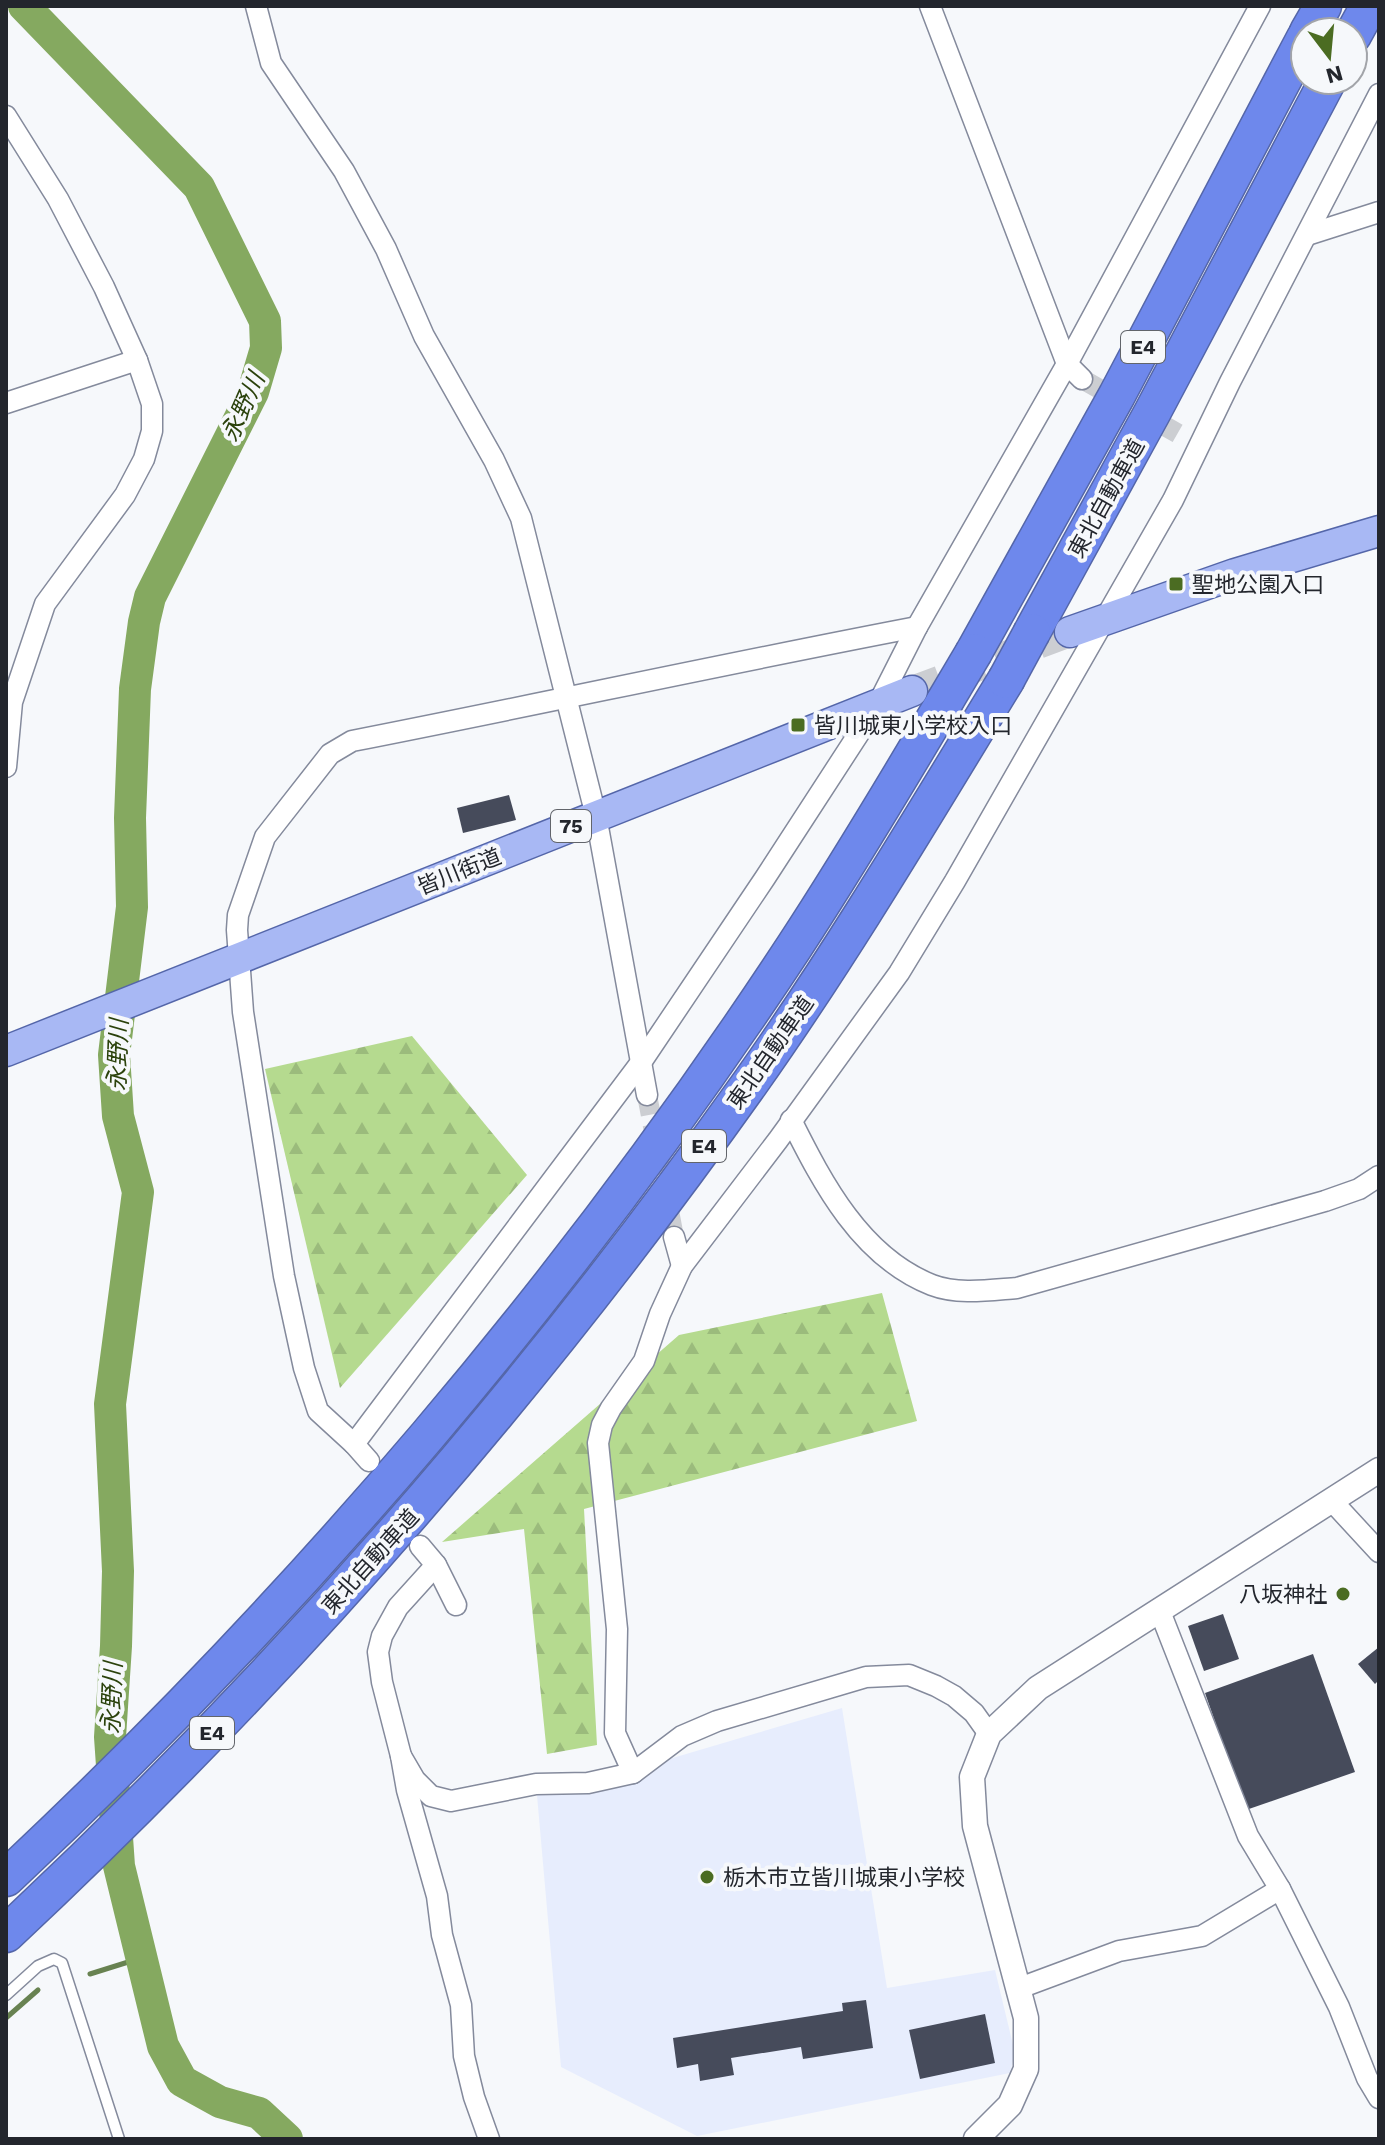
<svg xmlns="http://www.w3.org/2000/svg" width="1385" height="2145" font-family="'Work Sans','Noto Sans JP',sans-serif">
	<defs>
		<pattern id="forest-firs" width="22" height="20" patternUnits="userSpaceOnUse" patternTransform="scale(2)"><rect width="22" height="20" fill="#b5da8f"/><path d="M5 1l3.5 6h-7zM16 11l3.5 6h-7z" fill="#9bbb7c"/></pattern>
	</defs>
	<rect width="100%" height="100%" fill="#f6f8fb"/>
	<polygon fill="#e7edfd" points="842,1708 887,1988 995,1970 1015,2053 1010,2073 697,2136 561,2067 536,1784 588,1783"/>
	<g fill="url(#forest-firs)">
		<polygon points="412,1036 527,1175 340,1388 265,1069"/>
		<polygon points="882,1293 917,1421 584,1509 597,1745 547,1754 524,1529 442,1542 679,1335"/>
	</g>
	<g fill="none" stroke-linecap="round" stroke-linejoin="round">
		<g stroke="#688251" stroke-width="5">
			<polyline points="90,1974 141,1958"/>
			<polyline points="6,2018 38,1990"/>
		</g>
		<polyline stroke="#85a960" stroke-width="32" points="24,6 199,187 265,321 266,348 253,392 150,597 144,622 135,689 130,818 132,907 114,1055 118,1116 138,1192 110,1404 118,1571 116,1646 110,1737 119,1866 163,2046 182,2081 220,2102 259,2113 287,2139"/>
	</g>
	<g fill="#464b5b">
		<polygon points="509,795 516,820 463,833 457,808"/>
		<polygon points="1223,1614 1239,1659 1204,1671 1188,1626"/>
		<polygon points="1379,1647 1379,1680 1375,1684 1358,1664"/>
		<polygon points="1313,1654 1355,1772 1246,1810 1205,1693"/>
		<polygon points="866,2000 873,2048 803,2059 801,2047 731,2058 734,2075 700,2081 698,2064 677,2068 673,2038 843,2011 842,2003"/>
		<polygon points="985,2014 995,2063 920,2079 909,2030"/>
	</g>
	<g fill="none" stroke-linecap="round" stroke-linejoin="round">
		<g stroke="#ccced2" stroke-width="20" stroke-dasharray="20 10" stroke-linecap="butt">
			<polyline points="1082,379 1184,437"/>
			<polyline points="647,1095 674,1237"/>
		</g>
		<polyline stroke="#ccced2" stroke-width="30" stroke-dasharray="30 15" stroke-linecap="butt" points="912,691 1070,632"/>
		<defs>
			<polyline id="service" points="6,1995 38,1966 54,1959 62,1963 119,2139"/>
			<g id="minor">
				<polyline points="256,6 271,63 344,171 386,249 424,336 494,460 521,518 596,816 647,1095"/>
				<polyline points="930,6 1067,364 1082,379"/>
				<polyline points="6,116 58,199 104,287 137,360 152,404 152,431 144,459 125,495 45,604 12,702 6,767"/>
				<polyline points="1307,235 1379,212"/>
				<polyline points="6,403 137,360"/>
				<path d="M791,1120C823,1184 861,1257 932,1285C958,1295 990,1290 1017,1288L1325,1201L1359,1189L1379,1176"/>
				<polyline points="674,1237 682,1266"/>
				<path d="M354,1444L318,1411L304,1368L284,1276L243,1012L237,930L238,915L265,837L330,754L352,741C541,704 728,663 917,627"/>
				<polyline points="369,1461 354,1444 642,1061 765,878 878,704 917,627 1067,364 1260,6"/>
				<polyline points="1332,1501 1379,1552"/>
				<polyline points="420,1546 436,1565 398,1607 382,1636 378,1652 382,1682 401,1756 407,1790 437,1896 442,1935 461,2005 464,2056 474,2097 489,2139"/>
				<polyline points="436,1565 456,1605"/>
				<polyline points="1159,1609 1248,1836 1280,1889 1339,2007 1367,2078 1379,2098"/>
				<polyline points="401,1756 415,1780 431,1796 451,1801 536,1784 588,1783 633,1773 682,1736 717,1721 866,1677 909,1675 936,1686 954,1696 974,1713 989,1734"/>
				<polyline points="633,1773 615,1733 617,1629 598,1443 602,1425 611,1408 644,1361 660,1314 682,1266 778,1140 899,973 955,881 1173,500 1230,382 1379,94"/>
				<polyline points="1017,1989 1119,1951 1202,1936 1280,1889"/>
			</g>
			<polyline id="tertiary" points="976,2139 1010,2105 1026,2069 1026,2018 975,1826 972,1777 989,1734 1038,1688 1379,1470"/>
			<g id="primary">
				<polyline points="1070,632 1235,574 1379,531"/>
				<polyline points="6,1051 912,691"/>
			</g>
			<g id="motorway">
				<polyline points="1308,32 1323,6"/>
				<polyline points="1353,35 1369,6"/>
				<polyline points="1032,632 1152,413 1328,80"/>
				<polyline points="974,652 1117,395 1305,38"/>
				<path d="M6,1878C301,1602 572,1285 794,947C847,866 896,784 945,701"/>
				<path d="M6,1934C282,1676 531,1391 750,1083C842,953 923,816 1006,680"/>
			</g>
		</defs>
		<use href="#service" stroke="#848a9c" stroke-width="13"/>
		<use href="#minor" stroke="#848a9c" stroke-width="23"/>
		<use href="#tertiary" stroke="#848a9c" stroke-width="27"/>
		<use href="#primary" stroke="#5466a9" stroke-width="33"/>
		<use href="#motorway" stroke="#5466a9" stroke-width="39"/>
		<use href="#service" stroke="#fff" stroke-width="10"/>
		<use href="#minor" stroke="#fff" stroke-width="20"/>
		<use href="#tertiary" stroke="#fff" stroke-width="24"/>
		<use href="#primary" stroke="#a8b8f4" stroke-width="30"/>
		<use href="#motorway" stroke="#6e88ec" stroke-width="36"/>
		<defs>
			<g id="motorway-bridge">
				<polyline points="1006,680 1032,632"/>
				<polyline points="945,701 974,652"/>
			</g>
		</defs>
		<use href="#motorway-bridge" stroke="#5466a9" stroke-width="39" stroke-linecap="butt"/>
		<use href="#motorway-bridge" stroke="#6e88ec" stroke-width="36"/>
	</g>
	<g fill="#4b6c22" stroke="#f6f8fb" stroke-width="3">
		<rect x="1168" y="576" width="16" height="16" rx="4"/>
		<rect x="790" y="717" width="16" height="16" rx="4"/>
		<circle cx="1343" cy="1594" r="8"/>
		<circle cx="707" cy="1877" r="8"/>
	</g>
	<g text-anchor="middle" stroke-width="8" stroke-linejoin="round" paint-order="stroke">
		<g fill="#f6f8fb" stroke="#62656b" stroke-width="2">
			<rect x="1121" y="331" width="44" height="32" rx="6"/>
			<rect x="551" y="810" width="40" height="32" rx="6"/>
			<rect x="682" y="1130" width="44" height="32" rx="6"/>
			<rect x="190" y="1717" width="44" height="32" rx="6"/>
		</g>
		<g font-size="20" font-weight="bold" fill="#23262d">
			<text x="1143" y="354">E4</text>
			<text x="571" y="833">75</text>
			<text x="704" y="1153">E4</text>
			<text x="212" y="1740">E4</text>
		</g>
		<g font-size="22" fill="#23262d" stroke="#f6f8fb">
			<text transform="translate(1106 498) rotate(-61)" y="8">東北自動車道</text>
			<text transform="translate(459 871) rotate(-22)" y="8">皆川街道</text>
			<text transform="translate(770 1052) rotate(-55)" y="8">東北自動車道</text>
			<text transform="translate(370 1561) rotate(-48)" y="8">東北自動車道</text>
		</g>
		<g font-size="22" fill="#23262d" stroke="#f6f8fb" text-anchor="start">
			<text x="1192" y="592">聖地公園入口</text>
			<text x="814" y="733">皆川城東小学校入口</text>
			<text x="1327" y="1602" text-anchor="end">八坂神社</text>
			<text x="723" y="1885">栃木市立皆川城東小学校</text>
		</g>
		<g font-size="24" font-style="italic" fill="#2b420c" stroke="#f6f8fb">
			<text transform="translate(243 407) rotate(-66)" y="8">永野川</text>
			<text transform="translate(118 1055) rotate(-88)" y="8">永野川</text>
			<text transform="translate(112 1698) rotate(-88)" y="8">永野川</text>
		</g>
	</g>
	<rect width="1385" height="2145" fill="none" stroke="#23262d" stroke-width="16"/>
	<g transform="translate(1329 56) rotate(164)"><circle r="38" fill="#f6f8fb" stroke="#a2a4a9" stroke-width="2"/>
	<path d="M0-6L14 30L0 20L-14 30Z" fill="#4b6c22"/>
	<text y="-12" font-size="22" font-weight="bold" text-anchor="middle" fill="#23262d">N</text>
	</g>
</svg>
